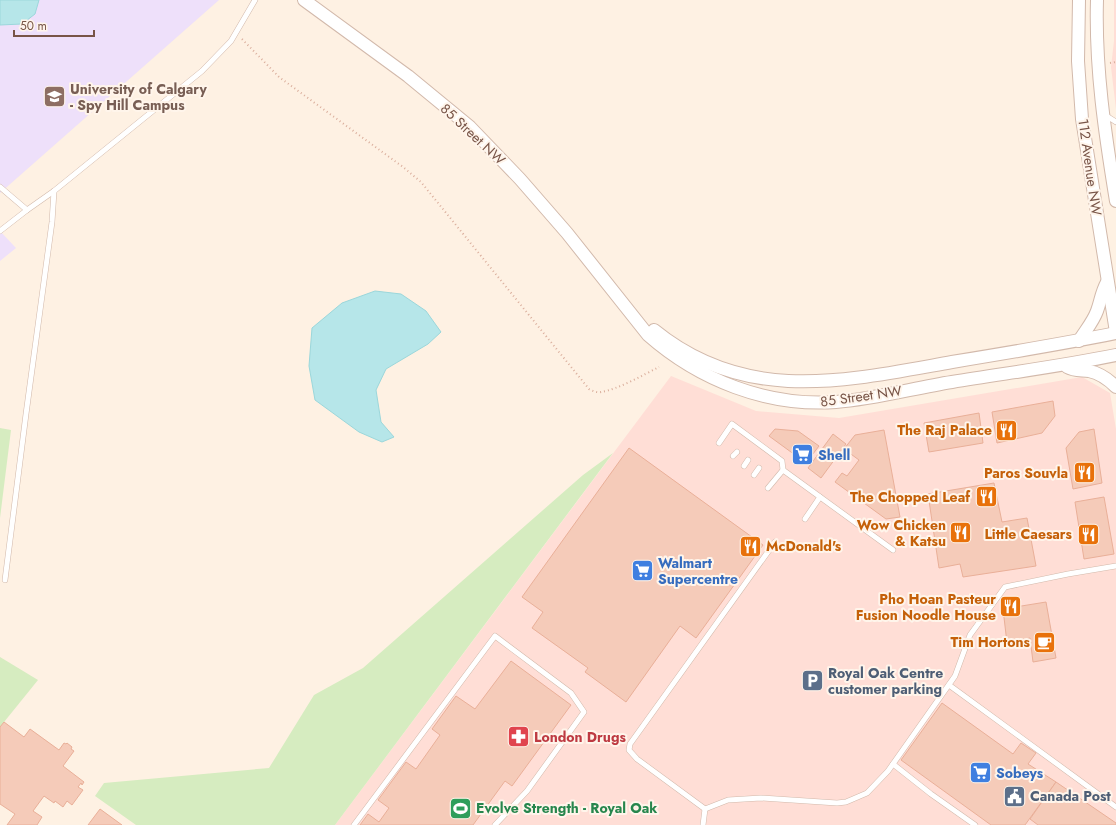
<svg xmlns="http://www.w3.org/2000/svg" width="1116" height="825" font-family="Jost,sans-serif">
	<rect width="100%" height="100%" fill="#fef1e3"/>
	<g fill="#ffded6">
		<polygon points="1114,0 1116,0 1116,109 1111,67 1114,41"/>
		<polygon points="671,376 756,411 839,418 1082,377 1110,393 1116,429 1116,825 335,825"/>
	</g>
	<g fill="#eee0fa">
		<polygon points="0,0 219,0 0,193"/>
		<polygon points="0,231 16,248 0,261"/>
	</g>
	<g fill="#d6ecc0">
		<polygon points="0,428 11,430 0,518"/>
		<polygon points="613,453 335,825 136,825 95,796 104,783 269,768 314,695 363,668 583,475"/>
		<polygon points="0,657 38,680 0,727"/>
	</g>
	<g fill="#b6e6e9" stroke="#9bd7db">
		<polygon points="0,0 39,0 35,14 22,24 0,25"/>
		<polygon points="375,291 401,294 426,311 441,332 428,344 386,369 376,390 381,422 394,437 382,442 359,432 315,400 309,366 312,328 342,303"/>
	</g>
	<g fill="#f5cbb9" stroke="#e9af98">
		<polygon points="1053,401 1055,416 1042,433 997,443 992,412"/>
		<polygon points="979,413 983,443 929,452 924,423"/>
		<polygon points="775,429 798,431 819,446 806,463 769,436"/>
		<polygon points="1094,429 1102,483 1073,489 1066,448 1079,432"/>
		<polygon points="884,430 900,517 886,519 835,482 842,473 847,476 859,460 844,449 855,435"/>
		<polygon points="833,434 846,444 821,478 808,468"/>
		<polygon points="629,448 763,545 696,638 680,626 626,702 585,672 588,668 532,628 543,612 522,597"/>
		<polygon points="994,483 1002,522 1027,518 1036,566 963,577 960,564 939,568 928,494"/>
		<polygon points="1104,497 1114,554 1084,559 1075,502"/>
		<polygon points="1046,602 1056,658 1033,662 1030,638 1007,643 1003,609"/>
		<polygon points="511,661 571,705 512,786 505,781 473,825 360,825 368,814 379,822 389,808 378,800 406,762 416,769 440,735 432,729 456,696 475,709"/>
		<polygon points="942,703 1013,754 1021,743 1036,753 1028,764 1056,782 1025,825 991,825 901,760"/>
		<polygon points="4,722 24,737 30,729 59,750 64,743 66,744 67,743 72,747 71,749 74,751 63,766 84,782 82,785 81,783 78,787 83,790 72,805 67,801 63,807 55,801 54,803 44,796 33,811 42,817 37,825 7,825 15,814 0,804 0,727"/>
		<polygon points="1056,782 1116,823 1116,825 1038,825 1030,819"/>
		<polygon points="100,809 122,825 88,825"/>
	</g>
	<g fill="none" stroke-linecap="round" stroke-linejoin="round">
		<defs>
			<g id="service">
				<polyline points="1105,115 1116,122"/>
				<polyline points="0,187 27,210"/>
				<polyline points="0,231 27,210 54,191 202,71 231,41 255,0"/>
				<polyline points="719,443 732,424 782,461 783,470"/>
				<polyline points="733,456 737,452"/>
				<polyline points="744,466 748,460"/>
				<polyline points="754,475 759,468"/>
				<polyline points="768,488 783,470 893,550"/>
				<polyline points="805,519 820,497"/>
				<polyline points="5,580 26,414 52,222 54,191"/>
				<polyline points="949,685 1116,807"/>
				<polyline points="893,764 931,794 975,825"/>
				<polyline points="705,809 728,800 761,798 837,803 846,802 867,793 888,771 955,676 970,635 1005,587 1068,574 1116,566"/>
				<polyline points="705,809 637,759 629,750 630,744 775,542"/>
				<polyline points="354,825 495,636 571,693 584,712 527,791 495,825"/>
				<polyline points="703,825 705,809"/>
			</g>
			<g id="tertiary">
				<path d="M304,0L408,76L470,127L520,179L567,233L648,335C699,380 767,407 836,402C875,399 914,388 952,382C1007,373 1062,366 1116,355"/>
				<polyline points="1079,0 1078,61 1082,119 1116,332"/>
				<path d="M1097,0C1095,68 1105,134 1116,201"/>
				<path d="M654,330C746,405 845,381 952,362C1007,353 1062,344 1116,333"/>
				<path d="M1079,341C1085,331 1093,322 1097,311C1101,300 1101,293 1107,282"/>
				<path d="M1067,367C1074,371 1080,370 1089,371C1099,373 1108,379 1116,387"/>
			</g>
		</defs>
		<use href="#service" stroke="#d2b9ab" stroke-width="6"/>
		<use href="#tertiary" stroke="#d2b9ab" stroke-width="14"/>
		<g stroke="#daae9c" stroke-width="2" stroke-dasharray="1 3" stroke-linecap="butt">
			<path d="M242,39L279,77L403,167L421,182L589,389C593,391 597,393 601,392C619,389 643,375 659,367"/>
			<polyline points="1110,63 1116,62"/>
		</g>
		<use href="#service" stroke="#fff" stroke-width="5"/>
		<use href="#tertiary" stroke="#fff" stroke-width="12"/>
	</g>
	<defs>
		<symbol id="university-square" viewBox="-11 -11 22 22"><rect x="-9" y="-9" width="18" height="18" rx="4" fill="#8d6e63" stroke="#fff5eb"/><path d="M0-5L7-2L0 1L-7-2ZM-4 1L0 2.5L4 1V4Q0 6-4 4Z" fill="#fff"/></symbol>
		<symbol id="restaurant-square" viewBox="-11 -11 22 22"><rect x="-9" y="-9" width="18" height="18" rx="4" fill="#e8710a" stroke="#fff5eb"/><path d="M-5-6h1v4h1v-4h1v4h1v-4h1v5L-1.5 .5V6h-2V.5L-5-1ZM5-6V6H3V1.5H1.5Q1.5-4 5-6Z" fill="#fff"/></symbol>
		<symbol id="supermarket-square" viewBox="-11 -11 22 22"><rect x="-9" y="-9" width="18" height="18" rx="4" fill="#3f7fe0" stroke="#fff5eb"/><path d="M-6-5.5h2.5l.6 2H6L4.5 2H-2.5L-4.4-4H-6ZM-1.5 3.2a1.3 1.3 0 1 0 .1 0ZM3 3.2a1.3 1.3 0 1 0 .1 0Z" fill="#fff"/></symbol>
		<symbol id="cafe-square" viewBox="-11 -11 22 22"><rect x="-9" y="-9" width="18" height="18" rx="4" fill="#e8710a" stroke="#fff5eb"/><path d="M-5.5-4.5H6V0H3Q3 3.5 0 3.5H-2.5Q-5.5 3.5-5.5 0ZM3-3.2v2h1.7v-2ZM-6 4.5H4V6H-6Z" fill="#fff"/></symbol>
		<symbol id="parking-square" viewBox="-11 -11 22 22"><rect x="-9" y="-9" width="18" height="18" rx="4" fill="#5c6f8a" stroke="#fff5eb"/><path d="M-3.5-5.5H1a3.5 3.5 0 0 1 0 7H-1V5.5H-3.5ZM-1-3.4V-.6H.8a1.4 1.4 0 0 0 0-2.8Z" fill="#fff"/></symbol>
		<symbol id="pharmacy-square" viewBox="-11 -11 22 22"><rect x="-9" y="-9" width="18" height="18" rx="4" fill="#e0444e" stroke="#fff5eb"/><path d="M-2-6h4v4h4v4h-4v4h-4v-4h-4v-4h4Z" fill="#fff"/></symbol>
		<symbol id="civic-square" viewBox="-11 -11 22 22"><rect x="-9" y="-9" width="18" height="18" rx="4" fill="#5c6f8a" stroke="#fff5eb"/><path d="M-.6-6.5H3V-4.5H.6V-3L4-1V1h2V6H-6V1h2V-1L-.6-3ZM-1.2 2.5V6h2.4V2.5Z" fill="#fff"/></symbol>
		<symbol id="stadium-square" viewBox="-11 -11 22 22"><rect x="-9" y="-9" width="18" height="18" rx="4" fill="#2e9e5b" stroke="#fff5eb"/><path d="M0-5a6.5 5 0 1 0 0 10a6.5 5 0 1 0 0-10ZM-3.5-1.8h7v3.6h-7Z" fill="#fff"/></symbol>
	</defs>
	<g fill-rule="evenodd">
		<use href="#university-square" x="42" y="84" width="25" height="25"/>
		<use href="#restaurant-square" x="994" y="418" width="25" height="25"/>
		<use href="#supermarket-square" x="790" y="442" width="25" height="25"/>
		<use href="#restaurant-square" x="1072" y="460" width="25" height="25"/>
		<use href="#restaurant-square" x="974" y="484" width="25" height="25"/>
		<use href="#restaurant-square" x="948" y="520" width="25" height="25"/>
		<use href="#restaurant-square" x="1076" y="522" width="25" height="25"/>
		<use href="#restaurant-square" x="738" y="534" width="25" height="25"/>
		<use href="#supermarket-square" x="630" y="558" width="25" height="25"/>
		<use href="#restaurant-square" x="998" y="594" width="25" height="25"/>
		<use href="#cafe-square" x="1032" y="630" width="25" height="25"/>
		<use href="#parking-square" x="800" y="668" width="25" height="25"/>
		<use href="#pharmacy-square" x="506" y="724" width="25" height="25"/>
		<use href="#supermarket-square" x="968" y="760" width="25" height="25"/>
		<use href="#civic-square" x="1002" y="784" width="25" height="25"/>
		<use href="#stadium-square" x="448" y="796" width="25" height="25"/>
	</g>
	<g text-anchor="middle" stroke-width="4" stroke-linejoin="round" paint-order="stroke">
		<g font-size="14" font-weight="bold" fill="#785e54" stroke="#fff5eb" text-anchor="start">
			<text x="70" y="94">University of Calgary<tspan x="70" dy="16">- Spy Hill Campus</tspan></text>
		</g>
		<g font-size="14" fill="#785447" stroke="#fff5eb">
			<text transform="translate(473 134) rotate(43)" y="5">85 Street NW</text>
			<text transform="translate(1090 167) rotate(82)" y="5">112 Avenue NW</text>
			<text transform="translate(861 396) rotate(-8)" y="5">85 Street NW</text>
		</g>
		<g font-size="14" font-weight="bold" fill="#c56008" stroke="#fff5eb" text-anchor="end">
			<text x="992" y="435">The Raj Palace</text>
			<text x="1068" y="478">Paros Souvla</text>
			<text x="970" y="502">The Chopped Leaf</text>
			<text x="946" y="530">Wow Chicken<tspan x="946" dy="16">&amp; Katsu</tspan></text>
			<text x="1072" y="539">Little Caesars</text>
			<text x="766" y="551" text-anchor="start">McDonald's</text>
			<text x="996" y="604">Pho Hoan Pasteur<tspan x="996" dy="16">Fusion Noodle House</tspan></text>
			<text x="1030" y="647">Tim Hortons</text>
		</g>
		<g font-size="14" font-weight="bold" fill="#366cbe" stroke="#fff5eb" text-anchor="start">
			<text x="818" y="460">Shell</text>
			<text x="658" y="568">Walmart<tspan x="658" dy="16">Supercentre</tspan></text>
			<text x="996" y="778">Sobeys</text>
		</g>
		<g font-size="14" font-weight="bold" fill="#4e5e75" stroke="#fff5eb" text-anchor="start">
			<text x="828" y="678">Royal Oak Centre<tspan x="828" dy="16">customer parking</tspan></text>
			<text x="1030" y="801">Canada Post</text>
		</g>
		<g font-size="14" font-weight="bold" fill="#be3a42" stroke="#fff5eb" text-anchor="start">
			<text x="534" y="742">London Drugs</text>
		</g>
		<g font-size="14" font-weight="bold" fill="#27864d" stroke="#fff5eb" text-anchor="start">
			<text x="476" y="813">Evolve Strength - Royal Oak</text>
		</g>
	</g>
	<path d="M14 30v6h80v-6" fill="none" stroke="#785447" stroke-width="2"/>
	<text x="20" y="30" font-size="12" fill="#785447" stroke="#fff5eb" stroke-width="3" paint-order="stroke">50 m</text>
</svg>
